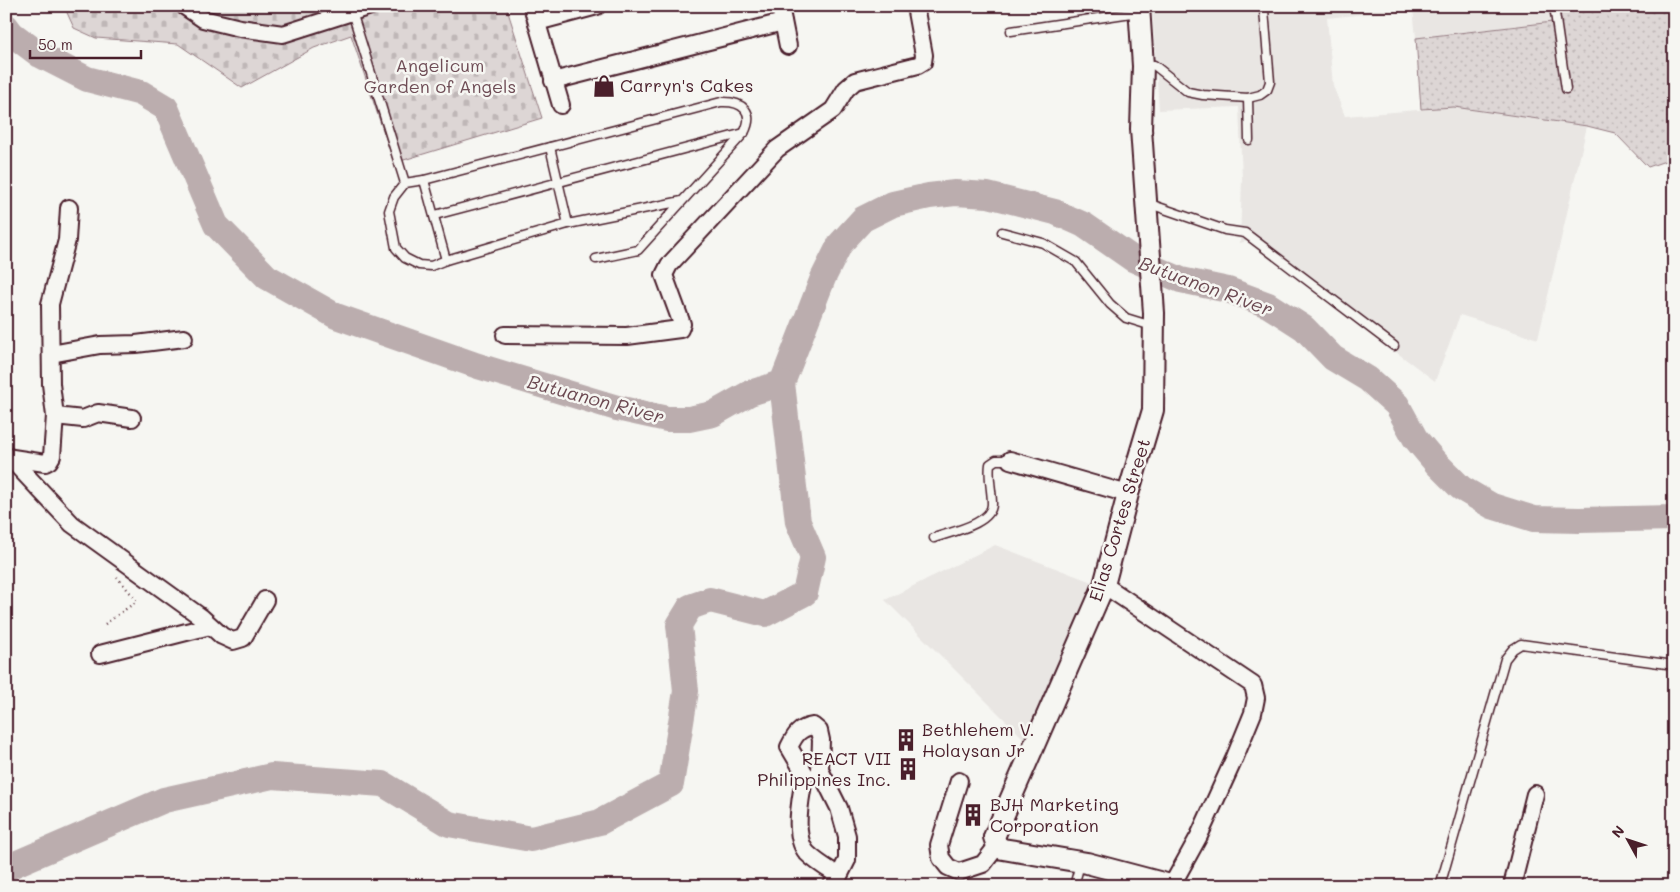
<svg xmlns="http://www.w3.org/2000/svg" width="1680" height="892" font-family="Mali,sans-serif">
	<defs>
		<pattern id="grass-dots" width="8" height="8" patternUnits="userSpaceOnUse" patternTransform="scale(1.25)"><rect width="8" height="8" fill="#ddd6d5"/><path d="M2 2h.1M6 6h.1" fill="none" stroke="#bfb7b7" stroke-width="1.8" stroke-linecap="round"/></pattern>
		<pattern id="cemetery-stones" width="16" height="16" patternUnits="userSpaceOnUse" patternTransform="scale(1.25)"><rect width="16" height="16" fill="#ddd6d5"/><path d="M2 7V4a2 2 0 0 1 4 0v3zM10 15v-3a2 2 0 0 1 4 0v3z" fill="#bfb7b7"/></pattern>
	</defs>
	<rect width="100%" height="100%" fill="#f6f6f2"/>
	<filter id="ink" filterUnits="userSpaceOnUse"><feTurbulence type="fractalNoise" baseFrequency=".02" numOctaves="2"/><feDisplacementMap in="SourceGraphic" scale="10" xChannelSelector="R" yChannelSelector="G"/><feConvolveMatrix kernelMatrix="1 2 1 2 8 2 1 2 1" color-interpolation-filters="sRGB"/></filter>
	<g filter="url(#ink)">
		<g fill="#e9e6e3">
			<polygon points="1152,6 1560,6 1561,21 1416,38 1413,9 1327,18 1333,86 1345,116 1454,107 1587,126 1538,339 1460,315 1435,381 1247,241 1240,243 1242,179 1239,107 1159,110"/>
			<polygon points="995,545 1097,584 1024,739 885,600"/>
		</g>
		<polygon fill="url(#grass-dots)" stroke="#947a80" points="1560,6 1674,6 1674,158 1648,167 1615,133 1587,126 1454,107 1421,109 1416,38 1561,21"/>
		<polygon fill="url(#cemetery-stones)" stroke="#947a80" points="64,6 506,6 542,118 394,163 351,35 314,48 242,88 178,44 96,38 74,28"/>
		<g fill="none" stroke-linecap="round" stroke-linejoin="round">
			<g stroke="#bbadae" stroke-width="26">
				<polyline points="6,26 12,34 40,55 87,79 141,93 166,108 216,225 267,277 336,316 478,366 617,408 667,419 689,419 713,414 750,393 782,383 823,278 840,244 863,219 893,204 929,196 955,193 988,195 1055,212 1084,225 1133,259 1181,280 1228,290 1268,305 1304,328 1333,358 1368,379 1397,405 1415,438 1436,463 1461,488 1492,506 1534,519 1579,520 1674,518"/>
				<polyline points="6,868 164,800 272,776 383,784 449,824 531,839 600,822 671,784 686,691 679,625 690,607 710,600 765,614 805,593 813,557 798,522 782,383"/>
			</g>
			<defs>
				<g id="service">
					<polyline points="1554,6 1566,89"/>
					<polyline points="352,12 405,183 394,197 389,211 396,248 405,258 419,265 431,266 446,260"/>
					<polyline points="1011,31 1138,12"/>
					<polyline points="1145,66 1154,65 1188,92 1203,95 1248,98 1260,95 1267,90 1270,82 1264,10"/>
					<polyline points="1248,98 1249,140"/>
					<polyline points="550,147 568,224"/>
					<polyline points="405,183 424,180"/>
					<polyline points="1147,203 1225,230 1245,233 1394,346"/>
					<polyline points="435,215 744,133"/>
					<polyline points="1002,232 1043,243 1076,262 1110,304 1126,318 1152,326"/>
					<path d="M596,259L638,250L744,133C755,112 743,101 721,102L424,180L446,260L568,224L682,201"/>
					<path d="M934,538C950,532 992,524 992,504C992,491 988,477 990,464L996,460H1010"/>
					<polyline points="1074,886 1080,864"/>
					<polyline points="1440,886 1505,659 1513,649 1521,644 1674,665"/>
				</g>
				<g id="minor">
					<polyline points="184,6 203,19 240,28 283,34 371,6"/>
					<polyline points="532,6 561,105"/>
					<polyline points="780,6 788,46"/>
					<polyline points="537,22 597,6"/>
					<polyline points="553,81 783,22"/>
					<polyline points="505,335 627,336 680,329 682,324 664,275 669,265 777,149 833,110 846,89 855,81 918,65 923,62 924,55 915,6"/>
					<polyline points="51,354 100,345 136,344 184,338"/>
					<polyline points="55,416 83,419 98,413 132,418"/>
					<polyline points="6,457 45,463 49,461 52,456 55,416 51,384 50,304 67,240 69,208"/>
					<polyline points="9,457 72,524 201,617 222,636 233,641 243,638 265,600"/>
					<polyline points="1010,460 1128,494"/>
					<polyline points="1104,585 1253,685 1256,698 1253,713 1235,757 1199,836 1172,885"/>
					<polyline points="100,654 210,626"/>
					<path d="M805,774L789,747C795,735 799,728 813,726L819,731L821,740L820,770L839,808L847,836V860L839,876L831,886"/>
					<path d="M805,774C801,795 792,836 807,853C816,862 828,869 839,876"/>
					<polyline points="959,781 939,845 941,858 948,867 959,872 983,864 997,846"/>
					<polyline points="1512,886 1535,794"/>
				</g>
				<polyline id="tertiary" points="1139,6 1143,66 1141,129 1154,313 1153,410 1128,494 1104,585 994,837 997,846 1003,849 1087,863 1174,886"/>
			</defs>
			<use href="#service" stroke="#4a1f2b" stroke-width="11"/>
			<use href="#minor" stroke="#4a1f2b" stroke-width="20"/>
			<use href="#tertiary" stroke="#4a1f2b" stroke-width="24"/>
			<polyline stroke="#4a1f2b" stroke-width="2.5" stroke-dasharray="1 4" stroke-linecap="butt" points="105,624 137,601 117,577"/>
			<use href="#service" stroke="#f6f6f2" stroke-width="8"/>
			<use href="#minor" stroke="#f6f6f2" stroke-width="16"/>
			<use href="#tertiary" stroke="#f6f6f2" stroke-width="20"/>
		</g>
	</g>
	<defs>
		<symbol id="shop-bare" viewBox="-9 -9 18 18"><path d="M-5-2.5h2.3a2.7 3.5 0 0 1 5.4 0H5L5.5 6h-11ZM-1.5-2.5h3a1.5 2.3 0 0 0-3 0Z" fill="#4a1f2b" stroke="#f6f6f2" stroke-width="2.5" paint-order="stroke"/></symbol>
		<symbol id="building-bare" viewBox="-9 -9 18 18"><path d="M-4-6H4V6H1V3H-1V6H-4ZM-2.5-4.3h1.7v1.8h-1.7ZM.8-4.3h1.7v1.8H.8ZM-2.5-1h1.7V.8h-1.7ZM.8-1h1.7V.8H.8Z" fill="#4a1f2b" stroke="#f6f6f2" stroke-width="2.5" paint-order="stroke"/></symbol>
	</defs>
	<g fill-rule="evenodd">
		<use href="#shop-bare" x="588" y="70" width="32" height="32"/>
		<use href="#building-bare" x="890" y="724" width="32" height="32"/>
		<use href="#building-bare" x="892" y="753" width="32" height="32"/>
		<use href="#building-bare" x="957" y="799" width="32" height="32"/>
	</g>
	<g text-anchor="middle" stroke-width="5" stroke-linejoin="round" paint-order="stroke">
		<g font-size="18" fill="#6f4d56" stroke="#f6f6f2">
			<text x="440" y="72">Angelicum<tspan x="440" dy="21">Garden of Angels</tspan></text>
		</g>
		<g font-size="18" fill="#4a1f2b" stroke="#f6f6f2" text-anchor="start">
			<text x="620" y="92">Carryn's Cakes</text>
			<text x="922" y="736">Bethlehem V.<tspan x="922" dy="21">Holaysan Jr</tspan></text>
			<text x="891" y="765" text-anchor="end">REACT VII<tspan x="891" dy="21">Philippines Inc.</tspan></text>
			<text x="990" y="811">BJH Marketing<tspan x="990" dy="21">Corporation</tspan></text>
		</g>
		<g font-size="18" fill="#4a1f2b" stroke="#f6f6f2">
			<text transform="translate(1120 520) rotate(-73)" y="6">Elias Cortes Street</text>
		</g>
		<g font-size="19" font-style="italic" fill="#6c4a52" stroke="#f6f6f2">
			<text transform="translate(1206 286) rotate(20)" y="7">Butuanon River</text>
			<text transform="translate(596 399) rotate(15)" y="7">Butuanon River</text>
		</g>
	</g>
	<rect width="1680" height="892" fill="none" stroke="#f6f6f2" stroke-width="25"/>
	<rect x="12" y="12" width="1655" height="867" fill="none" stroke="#4a1f2b" stroke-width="2" filter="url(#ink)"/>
	<g transform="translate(1628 840) rotate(310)" stroke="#f6f6f2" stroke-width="4" paint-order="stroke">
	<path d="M0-4L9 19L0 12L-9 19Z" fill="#4a1f2b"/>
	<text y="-8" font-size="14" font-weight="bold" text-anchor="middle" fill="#4a1f2b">N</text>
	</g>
	<path d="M30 50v8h111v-8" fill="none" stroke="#4a1f2b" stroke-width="2.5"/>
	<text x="38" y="50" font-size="15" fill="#4a1f2b" stroke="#f6f6f2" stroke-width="4" paint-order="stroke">50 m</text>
</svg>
